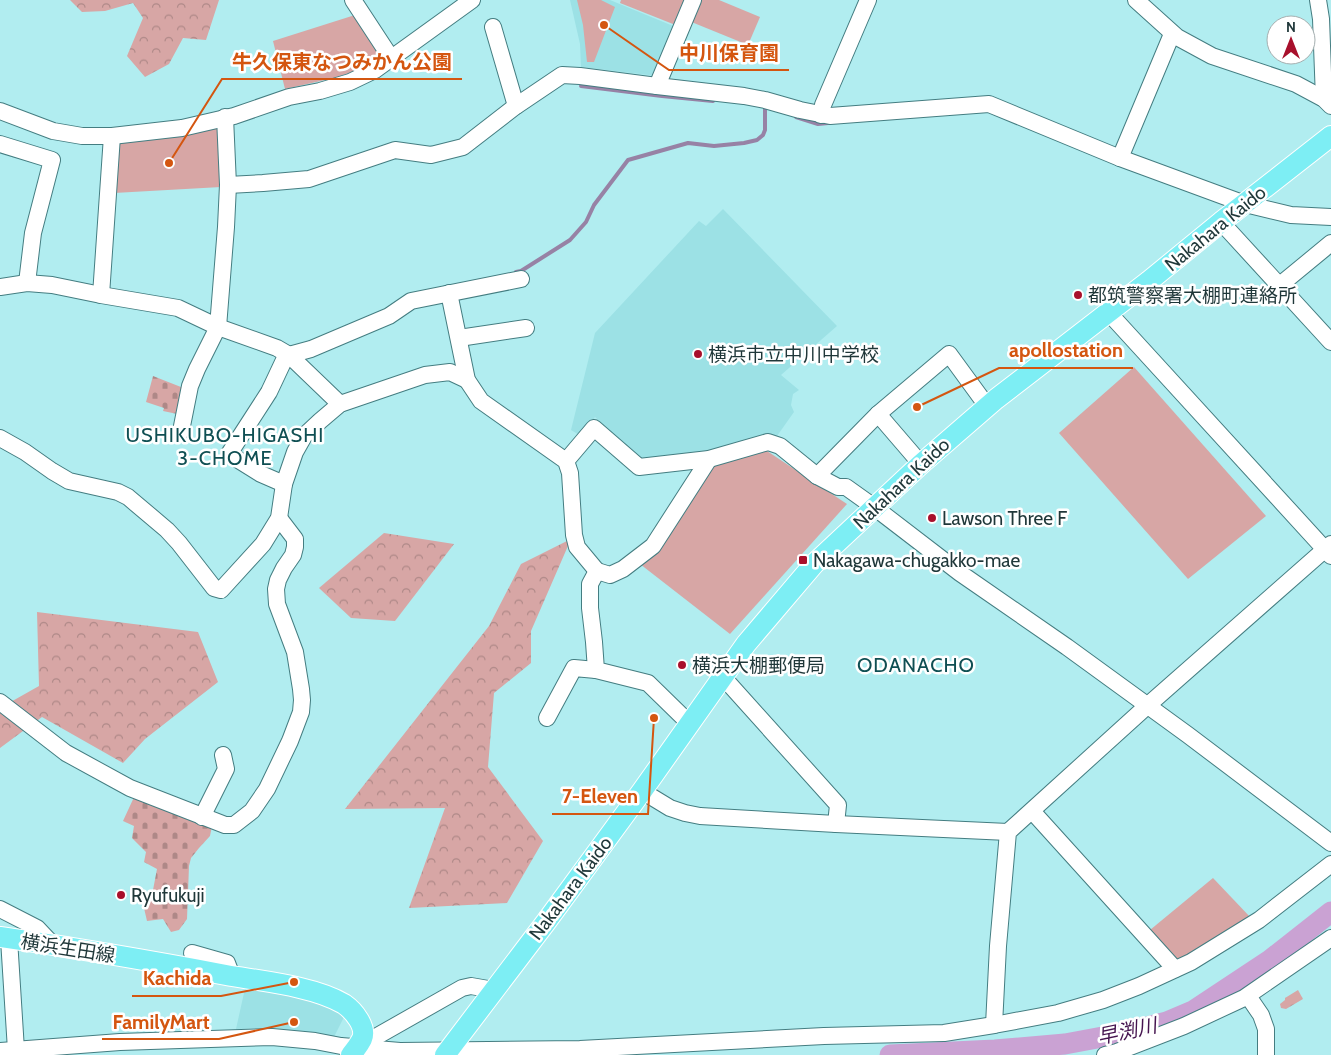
<svg xmlns="http://www.w3.org/2000/svg" width="1331" height="1055" font-family="Cabin,'Noto Sans JP',sans-serif">
	<defs>
		<pattern id="forest-crowns" width="20" height="18" patternUnits="userSpaceOnUse" patternTransform="scale(1.25)"><rect width="20" height="18" fill="#d7a6a5"/><path d="M2 6a3 3 0 1 1 6 0M12 15a3 3 0 1 1 6 0" fill="none" stroke="#ae8887"/></pattern>
		<pattern id="cemetery-stones" width="16" height="16" patternUnits="userSpaceOnUse" patternTransform="scale(1.25)"><rect width="16" height="16" fill="#d7a6a5"/><path d="M2 7V4a2 2 0 0 1 4 0v3zM10 15v-3a2 2 0 0 1 4 0v3z" fill="#ae8887"/></pattern>
	</defs>
	<rect width="100%" height="100%" fill="#b1edf0"/>
	<g fill="#9ce1e5">
		<polygon points="570,0 610,0 678,28 657,76 581,67 580,44"/>
		<polygon points="723,209 837,326 781,375 799,390 793,394 791,405 794,412 777,436 764,436 722,448 654,460 640,458 595,417 581,436 571,430 595,333 699,221 706,226"/>
		<polygon points="246,984 307,996 345,1015 332,1041 316,1034 274,1028 236,1029"/>
	</g>
	<g fill="#d7a6a5">
		<polygon points="577,0 601,0 615,7 594,62 587,62 583,25"/>
		<polygon points="621,0 689,0 678,26 620,3"/>
		<polygon points="698,0 719,0 760,17 748,45 689,21"/>
		<polygon points="355,15 379,49 373,65 334,78 285,89 273,41"/>
		<polygon points="221,124 221,187 114,193 119,139"/>
		<polygon points="1134,367 1266,516 1188,579 1059,433"/>
		<polygon points="764,449 847,504 730,634 640,564 713,460"/>
		<polygon points="1213,878 1251,918 1177,964 1150,930"/>
	</g>
	<g fill="url(#forest-crowns)">
		<polygon points="70,0 219,0 206,40 183,38 169,64 145,77 127,56 143,18 133,3 105,11 82,12"/>
		<polygon points="384,533 454,544 395,621 351,618 319,588"/>
		<polygon points="571,539 531,631 531,663 494,693 488,767 543,841 507,903 409,908 445,808 345,809 489,626 521,564"/>
		<polygon points="37,612 198,632 218,682 145,739 123,763 42,717 0,748 0,708 39,686"/>
		<polygon points="1298,990 1303,999 1286,1009 1281,1008 1280,1004 1285,1000 1285,998"/>
	</g>
	<g fill="url(#cemetery-stones)">
		<polygon points="153,376 186,389 182,415 163,411 164,408 146,402"/>
		<polygon points="135,795 212,826 210,836 199,848 191,858 189,866 187,919 179,930 171,932 163,919 147,921 141,895 153,890 157,869 144,862 146,852 132,838 134,826 123,821"/>
	</g>
	<g fill="none" stroke-linecap="round" stroke-linejoin="round">
		<g stroke="#9782a5" stroke-width="4">
			<polyline points="581,86 662,96 713,101"/>
			<polyline points="796,117 818,124 828,123"/>
			<polyline points="516,272 521,271 570,240 586,222 594,205 628,160 688,143 714,146 744,143 757,140 763,135 765,130 765,108"/>
		</g>
		<polyline stroke="#caa2d3" stroke-width="21" points="890,1055 995,1050 1065,1044 1124,1033 1167,1022 1193,1011 1270,960 1331,912"/>
		<defs>
			<g id="minor">
				<polyline points="353,0 391,58"/>
				<polyline points="1136,0 1177,37 1212,56 1296,84 1324,99 1331,106"/>
				<polyline points="1318,0 1321,19 1324,99"/>
				<polyline points="493,27 516,106"/>
				<polyline points="657,86 693,0"/>
				<polyline points="0,111 53,131 82,136 112,136 182,128 234,116 289,97 320,91 350,82 375,70 472,0"/>
				<polyline points="821,115 823,105 868,0"/>
				<polyline points="0,144 52,160 33,233 27,283"/>
				<polyline points="1120,158 1172,34"/>
				<polyline points="228,185 263,183 309,179 395,150 431,155 463,147 516,106 562,75 580,76 657,86 744,96 765,100 800,110 830,116 989,104 1120,158 1245,204 1291,215 1331,217"/>
				<polyline points="1221,222 1331,342"/>
				<polyline points="1280,285 1331,243"/>
				<polyline points="0,287 27,283 52,285 101,295 178,308 218,327 277,348 289,355 340,404"/>
				<polyline points="449,293 467,380 481,401 566,461 570,473 574,535 577,547 597,571"/>
				<polyline points="101,295 112,136"/>
				<polyline points="1108,312 1331,556"/>
				<polyline points="459,338 526,328"/>
				<polyline points="878,414 921,464"/>
				<polyline points="181,431 190,386 197,369 218,327 226,227 228,185 225,117"/>
				<polyline points="0,438 25,452 52,471 69,481 118,492 128,497 167,530 179,543 214,588 221,590 263,544 279,518 284,484 295,452 304,436 320,421 340,404 425,375 450,372 467,380"/>
				<polyline points="566,461 594,428 639,467 709,459 768,442 780,446 817,476 838,487 846,487 874,507 960,573 1067,647 1188,735 1331,843"/>
				<polyline points="817,476 878,414 949,354 987,406"/>
				<polyline points="284,484 261,474 229,454 269,392 285,358 289,355 311,349 389,316 411,301 521,279"/>
				<polyline points="723,677 838,805 836,824"/>
				<polyline points="0,702 66,753 130,788 225,825 234,825 252,811 267,789 290,741 301,712 302,700 301,689 295,652 277,604 276,589 278,580 284,568 293,555 295,547 295,539 279,518"/>
				<polyline points="547,718 574,668 596,670"/>
				<polyline points="690,724 648,683 596,670 594,642 590,608 590,584 597,571 610,575 623,569 653,546 709,459"/>
				<polyline points="642,791 670,808 685,813 700,816 836,824 1008,832"/>
				<polyline points="1032,811 1175,969"/>
				<polyline points="202,817 226,769 223,755"/>
				<polyline points="0,909 37,928 53,945"/>
				<polyline points="9,939 16,1050"/>
				<polyline points="192,953 227,963 232,976"/>
				<polyline points="1248,996 1261,1015 1266,1029 1266,1055"/>
				<polyline points="994,1025 998,946 1008,832 1147,706 1331,544"/>
				<polyline points="358,1047 462,988 471,986 494,990"/>
				<polyline points="0,1051 120,1042 272,1037 315,1041 341,1046 400,1051 580,1049 824,1036 944,1033 994,1025 1058,1013 1103,1000 1139,986 1191,962 1259,920 1331,864"/>
				<polyline points="1105,1055 1117,1052 1184,1026 1244,998 1331,938"/>
			</g>
			<g id="major">
				<path d="M0,937C76,948 151,961 226,975C260,981 314,986 344,1004C354,1011 367,1027 362,1039C359,1045 355,1050 351,1055"/>
				<polyline points="445,1055 546,922 642,791 746,644 814,564 921,464 996,399 1149,281 1221,222 1331,136"/>
			</g>
		</defs>
		<use href="#minor" stroke="#447d81" stroke-width="18"/>
		<use href="#major" stroke="#fff" stroke-width="22"/>
		<use href="#minor" stroke="#fff" stroke-width="16"/>
		<use href="#major" stroke="#7deef4" stroke-width="20"/>
	</g>
	<g fill="#a8102c" stroke="#fff" stroke-width="2">
		<circle cx="1078" cy="295" r="5"/>
		<circle cx="698" cy="354" r="5"/>
		<circle cx="932" cy="518" r="5"/>
		<rect x="798" y="555" width="10" height="10" rx="2.5"/>
		<circle cx="682" cy="665" r="5"/>
		<circle cx="121" cy="895" r="5"/>
	</g>
	<g text-anchor="middle" stroke-width="5" stroke-linejoin="round" paint-order="stroke">
		<g font-size="19" fill="#1f3739" stroke="#fff">
			<text transform="translate(1215 228) rotate(-39)" y="7">Nakahara Kaido</text>
			<text transform="translate(901 483) rotate(-43)" y="7">Nakahara Kaido</text>
			<text transform="translate(570 888) rotate(-53)" y="7">Nakahara Kaido</text>
			<text transform="translate(68 948) rotate(9)" y="7">横浜生田線</text>
		</g>
		<g font-size="19" fill="#1f3739" stroke="#fff" text-anchor="start">
			<text x="1088" y="302">都筑警察署大棚町連絡所</text>
			<text x="708" y="361">横浜市立中川中学校</text>
			<text x="942" y="525">Lawson Three F</text>
			<text x="813" y="567">Nakagawa-chugakko-mae</text>
			<text x="692" y="672">横浜大棚郵便局</text>
			<text x="131" y="902">Ryufukuji</text>
		</g>
		<g font-size="20" letter-spacing="1" fill="#0f4f53" stroke="#fff">
			<text x="225" y="442">USHIKUBO-HIGASHI<tspan x="225" dy="23">3-CHOME</tspan></text>
			<text x="916" y="672">ODANACHO</text>
		</g>
		<g font-size="20" font-style="italic" fill="#45144f" stroke="#fff">
			<text transform="translate(1127 1031) rotate(-12)" y="7">早渕川</text>
		</g>
	</g>
	<path fill="none" stroke="#d45610" stroke-width="2" d="M604 25L669 70H789M169 163L222 79H462M917 407L999 368H1133M654 718L648 814H552M294 982L221 996H132M294 1022L219 1039H102"/>
	<g fill="#d45610" stroke="#fff" stroke-width="2">
		<circle cx="604" cy="25" r="5"/>
		<circle cx="169" cy="163" r="5"/>
		<circle cx="917" cy="407" r="5"/>
		<circle cx="654" cy="718" r="5"/>
		<circle cx="294" cy="982" r="5"/>
		<circle cx="294" cy="1022" r="5"/>
	</g>
	<g font-size="20" text-anchor="middle" font-weight="bold" fill="#d45610" stroke="#fff" stroke-width="5" stroke-linejoin="round" paint-order="stroke">
		<text x="729" y="60">中川保育園</text>
		<text x="342" y="69">牛久保東なつみかん公園</text>
		<text x="1066" y="357">apollostation</text>
		<text x="600" y="803">7-Eleven</text>
		<text x="177" y="985">Kachida</text>
		<text x="161" y="1029">FamilyMart</text>
	</g>
	<g transform="translate(1291 40)"><circle r="24" fill="#ffffff" stroke="#a5afb0"/>
	<path d="M0-4L9 19L0 12L-9 19Z" fill="#a8102c"/>
	<text y="-8" font-size="14" font-weight="bold" text-anchor="middle" fill="#1f3739">N</text>
	</g>
</svg>
